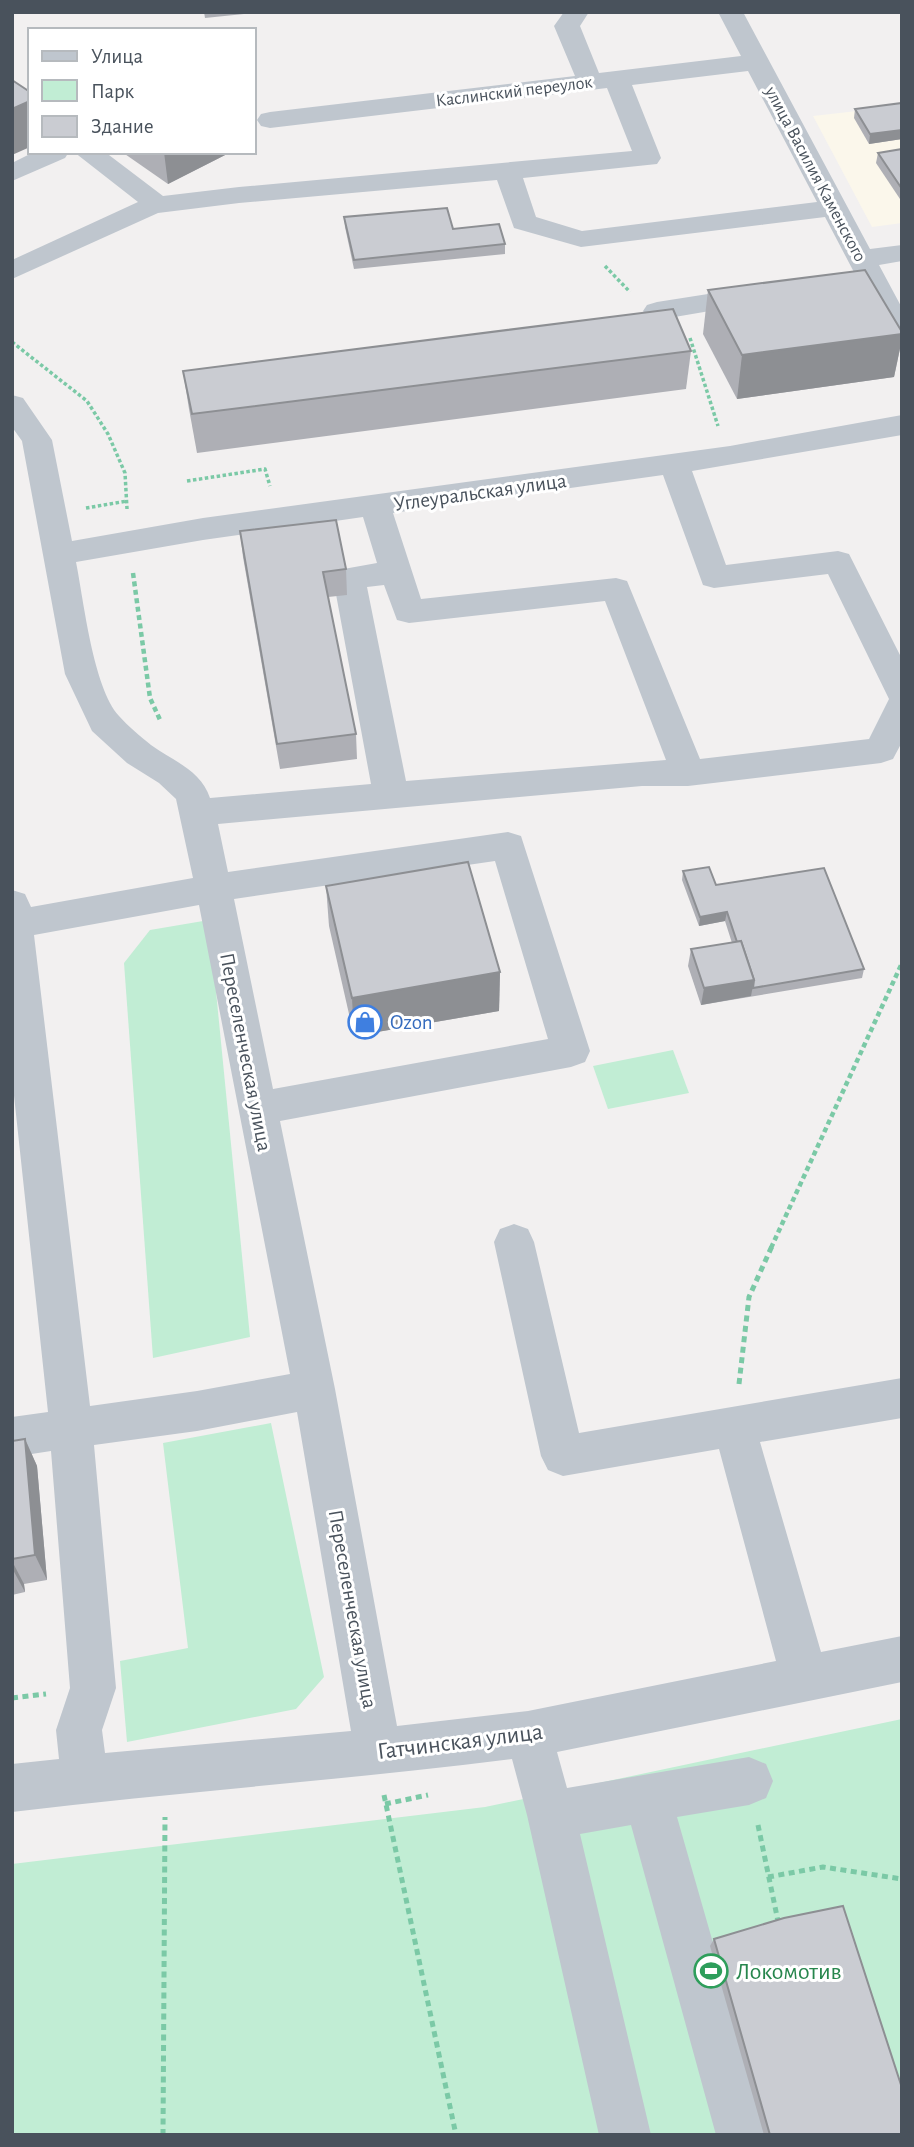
<svg xmlns="http://www.w3.org/2000/svg" width="914" height="2147" font-family="'Alegreya Sans',sans-serif">
	<rect width="100%" height="100%" fill="#f2f0f0"/>
	<polygon fill="#fbf7eb" points="902,106 902,223 872,227 813,116"/>
	<g fill="#c1edd4">
		<polygon points="209,920 250,1337 153,1358 124,963 150,930"/>
		<polygon points="673,1050 689,1093 608,1109 593,1066"/>
		<polygon points="271,1423 324,1677 296,1709 127,1742 120,1661 188,1648 163,1443"/>
		<polygon points="902,1719 902,2135 12,2135 12,1864 485,1807"/>
	</g>
	<g fill="none" stroke-linecap="round" stroke-linejoin="round">
		<g stroke="#7bc9a6" stroke-width="3.5" stroke-dasharray="3.5 2.5" stroke-linecap="butt">
			<polyline points="605,266 630,292"/>
			<polyline points="690,338 718,426"/>
			<polyline points="12,342 87,401 108,434 125,473 127,509"/>
			<polyline points="187,481 265,469 270,486"/>
			<polyline points="86,508 127,501"/>
		</g>
		<g stroke="#7bc9a6" stroke-width="4.5" stroke-dasharray="5 3.5" stroke-linecap="butt">
			<polyline points="133,573 150,698 161,722"/>
			<polyline points="771,1248 902,963"/>
		</g>
		<g stroke="#7bc9a6" stroke-width="5" stroke-dasharray="6 4.5" stroke-linecap="butt">
			<polyline points="739,1384 749,1297 772,1246"/>
			<polyline points="12,1698 46,1694"/>
			<polyline points="384,1795 456,2135"/>
			<polyline points="385,1804 428,1795"/>
			<polyline points="758,1825 779,1926"/>
			<polyline points="768,1877 823,1867 902,1879"/>
			<polyline points="163,2135 165,1817"/>
		</g>
		<g fill="#bfc6ce" fill-rule="evenodd">
			<path d="M564,12H589L580,26L599,73L741,56L718,12H743L870,249L902,245V261L879,265L902,308V344L892,341L887,335L825,217L581,247L514,228L497,180L239,203L158,213L12,279V260L138,202L74,152H105L163,196L239,187L632,151L607,88L270,128L261,126L257,120L261,114L270,112L575,76L554,26ZM748,71L817,202L582,231L536,217L523,178L657,164L661,158L632,85Z"/>
			<polygon points="34,152 69,152 65,158 12,181 12,163"/>
			<polygon points="759,286 769,289 773,295 769,301 657,320 647,317 643,311 647,305 657,302"/>
			<path d="M12,395L23,398L52,440L72,541L203,518L730,446L902,415V435L692,471L726,565L838,551L849,554L902,659V742L893,759L881,763L688,786H642L218,824L228,872L508,832L521,836L590,1051L585,1062L571,1067L280,1121L335,1389L397,1726L528,1711L776,1661L719,1449L563,1476L548,1470L541,1456L494,1242L500,1229L514,1224L528,1229L534,1242L579,1433L902,1378V1418L760,1442L821,1652L902,1636V1682L557,1752L567,1788L749,1757L766,1764L773,1781L766,1798L749,1805L677,1817L768,2135H716L631,1825L580,1834L651,2135H599L527,1815L512,1759C345,1780 178,1792 12,1812V1764L59,1759L56,1730L70,1688L51,1451L12,1457V1417L48,1412L12,1077V890L25,894L31,907L193,878L176,799L159,783L127,763L92,731L65,674L22,441L12,427ZM663,475L703,585L714,588L828,574L889,699L869,739L700,759L627,581L616,578L421,599L393,513ZM363,517L377,563L338,570L333,578L371,784L210,798C201,770 173,761 151,745C141,737 128,726 119,716C93,687 84,602 76,562L203,540ZM384,585L397,620L409,623L605,601L666,760L406,781L367,587ZM495,861L548,1039L273,1089L234,899ZM199,905L290,1374L197,1391L90,1406L34,935ZM297,1412L351,1731L105,1753L102,1730L116,1688L94,1445L197,1431Z"/>
		</g>
	</g>
	<g fill="#aeafb5">
		<polygon points="204,12 264,12 205,18"/>
		<polygon points="902,103 902,139 869,144 854,118 855,109"/>
		<polygon points="902,149 902,202 876,163 878,153"/>
		<polygon points="122,152 231,152 168,184"/>
		<polygon points="344,217 453,229 505,244 505,254 354,269 345,227"/>
		<polygon points="708,290 902,332 902,339 894,377 737,399 703,334"/>
		<polygon points="691,351 686,389 197,453 189,409 183,371"/>
		<polygon points="240,531 346,569 347,595 328,597 356,734 357,759 280,769 243,557"/>
		<polygon points="683,871 716,885 864,969 862,978 701,1005 688,966 691,949 732,943 725,921 699,926 682,880"/>
		<polygon points="326,886 500,972 499,1011 354,1036 329,926"/>
		<polygon points="25,1439 37,1466 47,1580 24,1584 25,1592 12,1595 12,1441"/>
		<polygon points="714,1939 902,2135 764,2135 710,1946"/>
	</g>
	<g fill="#8d8f93">
		<polygon points="30,101 30,147 12,155 12,109"/>
		<polygon points="902,130 902,139 869,144 870,134"/>
		<polygon points="164,152 231,152 168,184"/>
		<polygon points="902,334 902,339 894,377 737,399 742,355"/>
		<polygon points="727,912 725,921 699,926 700,917"/>
		<polygon points="500,972 499,1011 354,1036 352,998"/>
		<polygon points="754,980 751,996 701,1005 704,988"/>
		<polygon points="25,1439 37,1466 47,1580 35,1555"/>
		<polygon points="12,1561 24,1584 25,1592 12,1568"/>
	</g>
	<g fill="#caccd2" stroke="#8d8f93" stroke-width="2">
		<polygon points="12,80 30,92 30,101 12,109"/>
		<polygon points="902,103 902,130 870,134 855,109"/>
		<polygon points="902,149 902,189 878,153"/>
		<polygon points="447,208 453,229 499,224 505,244 354,260 344,217"/>
		<polygon points="865,270 902,332 902,334 742,355 708,290"/>
		<polygon points="673,309 691,351 192,414 183,371"/>
		<polygon points="336,520 346,569 323,572 356,734 277,744 240,531"/>
		<polygon points="468,862 500,972 352,998 326,886"/>
		<polygon points="709,867 716,885 824,868 864,969 753,988 754,980 741,941 737,942 727,912 700,917 683,871"/>
		<polygon points="741,941 754,980 704,988 691,949"/>
		<polygon points="25,1439 35,1555 12,1559 12,1441"/>
		<polygon points="843,1906 902,2088 902,2135 770,2135 714,1939 784,1918"/>
	</g>
	<defs>
		<symbol id="shop-ring" viewBox="-11 -11 22 22"><circle r="9.5" fill="#fff" stroke="#3f7fe0" stroke-width="1.5"/><path d="M-5-2.5h2.3a2.7 3.5 0 0 1 5.4 0H5L5.5 6h-11ZM-1.5-2.5h3a1.5 2.3 0 0 0-3 0Z" fill="#3f7fe0"/></symbol>
		<symbol id="stadium-ring" viewBox="-11 -11 22 22"><circle r="9.5" fill="#fff" stroke="#2e9e5b" stroke-width="1.5"/><path d="M0-5a6.5 5 0 1 0 0 10a6.5 5 0 1 0 0-10ZM-3.5-1.8h7v3.6h-7Z" fill="#2e9e5b"/></symbol>
	</defs>
	<g fill-rule="evenodd">
		<use href="#shop-ring" x="346" y="1003" width="38" height="38"/>
		<use href="#stadium-ring" x="692" y="1952" width="38" height="38"/>
	</g>
	<g text-anchor="middle" stroke-width="6" stroke-linejoin="round" paint-order="stroke">
		<g font-size="18" fill="#49525c" stroke="#fff">
			<text transform="translate(514 91) rotate(-7)" y="6">Каслинский переулок</text>
			<text transform="translate(816 174) rotate(62)" y="6">улица Василия Каменского</text>
		</g>
		<g font-size="21" fill="#49525c" stroke="#fff">
			<text transform="translate(480 492) rotate(-8)" y="7">Углеуральская улица</text>
			<text transform="translate(246 1052) rotate(79)" y="7">Переселенческая улица</text>
			<text transform="translate(353 1609) rotate(80)" y="7">Переселенческая улица</text>
		</g>
		<g font-size="21" fill="#366cbe" stroke="#fff" text-anchor="start">
			<text x="390" y="1029">Ozon</text>
		</g>
		<g font-size="24" fill="#49525c" stroke="#fff">
			<text transform="translate(460 1741) rotate(-7)" y="8">Гатчинская улица</text>
		</g>
		<g font-size="24" fill="#27864d" stroke="#fff" text-anchor="start">
			<text x="736" y="1979">Локомотив</text>
		</g>
	</g>
	<rect width="914" height="2147" fill="none" stroke="#49525c" stroke-width="28"/>
	<rect x="28" y="28" width="228" height="126" fill="#ffffff" stroke="#b6babe" stroke-width="2"/>
	<rect x="42" y="51" width="35" height="10" fill="#bfc6ce" stroke="#b6babe" stroke-width="2"/>
	<text x="91" y="63" font-size="21" fill="#49525c">Улица</text>
	<rect x="42" y="80" width="35" height="21" fill="#c1edd4" stroke="#b6babe" stroke-width="2"/>
	<text x="91" y="98" font-size="21" fill="#49525c">Парк</text>
	<rect x="42" y="116" width="35" height="21" fill="#caccd2" stroke="#b6babe" stroke-width="2"/>
	<text x="91" y="133" font-size="21" fill="#49525c">Здание</text>
</svg>
